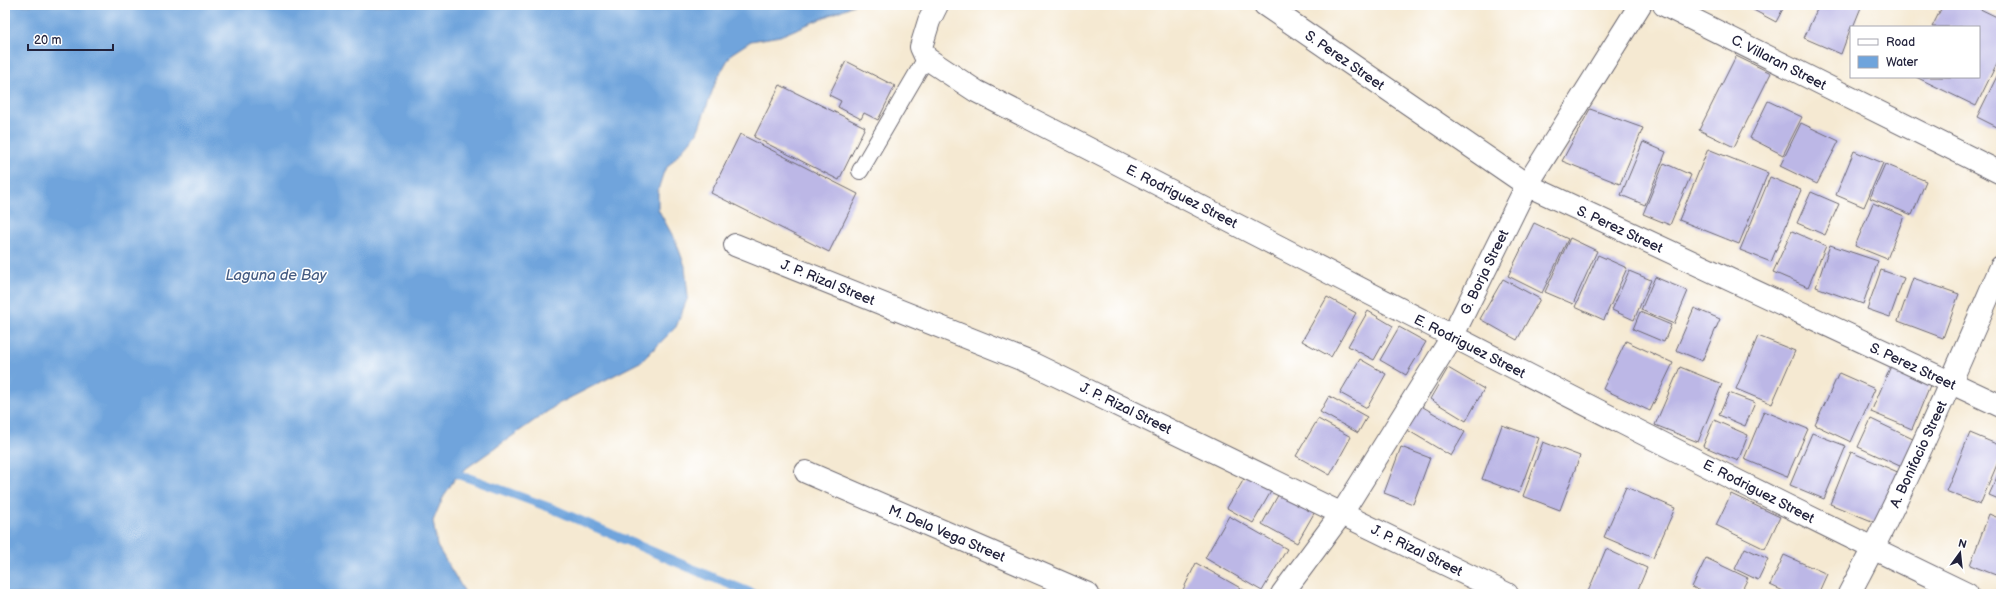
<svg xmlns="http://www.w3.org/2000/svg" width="2006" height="599" font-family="'Balsamiq Sans',sans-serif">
	<rect width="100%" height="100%" fill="#fff"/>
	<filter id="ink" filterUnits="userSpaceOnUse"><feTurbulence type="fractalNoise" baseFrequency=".025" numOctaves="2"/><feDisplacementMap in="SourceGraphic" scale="8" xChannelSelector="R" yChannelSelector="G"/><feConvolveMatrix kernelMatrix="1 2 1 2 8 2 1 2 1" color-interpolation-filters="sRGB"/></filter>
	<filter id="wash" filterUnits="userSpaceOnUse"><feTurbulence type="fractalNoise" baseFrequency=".012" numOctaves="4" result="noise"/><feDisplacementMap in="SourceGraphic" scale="16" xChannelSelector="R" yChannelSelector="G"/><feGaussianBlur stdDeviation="0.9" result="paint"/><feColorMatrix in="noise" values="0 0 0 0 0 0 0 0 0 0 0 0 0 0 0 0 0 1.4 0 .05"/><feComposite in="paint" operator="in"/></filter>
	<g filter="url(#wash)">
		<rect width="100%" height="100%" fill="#f5e9d2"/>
		<polygon fill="#6fa4dc" stroke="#48638c" points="5,5 854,5 780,36 751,41 731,54 716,81 697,133 664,171 658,190 658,209 676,242 685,266 688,297 676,327 642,361 558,404 458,474 443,497 433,521 437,546 466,594 5,594"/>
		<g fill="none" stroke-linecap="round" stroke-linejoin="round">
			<polyline stroke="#6fa4dc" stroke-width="9" points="458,474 551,508 709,576 754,594"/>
		</g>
		<g id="blocks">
			<g fill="#bcb7e6">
				<polygon points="1744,5 1785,5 1776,22"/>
				<polygon points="1819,5 1862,5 1853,27 1851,27 1841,54 1804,38"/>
				<polygon points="1943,5 1972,5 2001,19 2001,55 1976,106 1916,77 1979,77 1979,27 1932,27"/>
				<polygon points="1736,56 1771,73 1734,147 1699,130"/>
				<polygon points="846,61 895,86 878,120 864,113 861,119 838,107 841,101 829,95"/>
				<polygon points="2001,68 2001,129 1977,117"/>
				<polygon points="780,85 865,127 839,180 754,137"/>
				<polygon points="1768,101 1802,117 1783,155 1750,138"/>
				<polygon points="1590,109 1643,128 1620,184 1562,161"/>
				<polygon points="1801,123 1839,141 1817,184 1780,166"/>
				<polygon points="740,134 858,194 829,252 711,193"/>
				<polygon points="1643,142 1666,152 1645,205 1621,195"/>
				<polygon points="1708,149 1768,173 1739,244 1679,220"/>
				<polygon points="1854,151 1883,163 1864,207 1836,195"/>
				<polygon points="1664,163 1691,175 1670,225 1643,214"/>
				<polygon points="1885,164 1926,181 1912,215 1870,198"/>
				<polygon points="1770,177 1801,190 1771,262 1740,250"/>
				<polygon points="1811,192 1839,204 1825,235 1797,223"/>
				<polygon points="1873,203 1904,216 1887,259 1855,246"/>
				<polygon points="1534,223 1568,239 1542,293 1508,276"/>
				<polygon points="1792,231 1826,246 1808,287 1773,272"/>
				<polygon points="1570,238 1597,251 1573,304 1545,292"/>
				<polygon points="1830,245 1878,261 1863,304 1816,287"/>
				<polygon points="1598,255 1627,268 1604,320 1575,307"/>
				<polygon points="1881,270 1904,278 1890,317 1867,309"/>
				<polygon points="1629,271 1651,280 1634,320 1612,310"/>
				<polygon points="1655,277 1688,291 1674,324 1641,310"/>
				<polygon points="1913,278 1959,294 1943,338 1898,321"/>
				<polygon points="1503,279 1540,299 1517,340 1480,319"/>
				<polygon points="1327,297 1356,313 1331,357 1302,341"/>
				<polygon points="1694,308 1720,319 1702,361 1676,350"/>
				<polygon points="1368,311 1393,326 1374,360 1348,346"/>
				<polygon points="1640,312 1671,325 1664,342 1633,329"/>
				<polygon points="1399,327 1426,342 1406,375 1380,360"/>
				<polygon points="1758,336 1795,351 1772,404 1736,389"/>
				<polygon points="1626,341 1673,363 1650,411 1603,389"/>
				<polygon points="1360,359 1386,374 1367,408 1340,393"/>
				<polygon points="1891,366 1931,383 1912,429 1871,412"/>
				<polygon points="1680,367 1722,384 1698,442 1655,425"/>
				<polygon points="1448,368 1484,389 1466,421 1430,399"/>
				<polygon points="1839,373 1875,389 1851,442 1815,425"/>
				<polygon points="1729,393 1755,403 1745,426 1719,415"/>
				<polygon points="1329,396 1367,417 1358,433 1320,412"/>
				<polygon points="1418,404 1465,432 1451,456 1404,428"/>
				<polygon points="1764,411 1808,429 1787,477 1744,459"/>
				<polygon points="1318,419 1351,437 1330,475 1296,456"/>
				<polygon points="1871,419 1915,440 1902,467 1858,447"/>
				<polygon points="1714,420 1748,435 1738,461 1703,446"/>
				<polygon points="1502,425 1539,438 1519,493 1482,479"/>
				<polygon points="1812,433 1846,446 1824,499 1790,485"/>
				<polygon points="1970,433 2001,446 2001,455 1980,505 1946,491"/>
				<polygon points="1543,442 1580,456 1560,510 1523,496"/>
				<polygon points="1401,447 1430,458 1413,504 1384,493"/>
				<polygon points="1851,452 1900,473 1879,524 1830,504"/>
				<polygon points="1251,467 1277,481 1253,523 1227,508"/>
				<polygon points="2001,468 2001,500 1989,495"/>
				<polygon points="1286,481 1321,501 1297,543 1262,524"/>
				<polygon points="1626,487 1675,508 1653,558 1604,537"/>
				<polygon points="1731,494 1780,517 1765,549 1716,525"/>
				<polygon points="1989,514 2001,519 2001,577 1970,565"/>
				<polygon points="1229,516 1287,549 1262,591 1205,558"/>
				<polygon points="1745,548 1768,559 1758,580 1735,569"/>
				<polygon points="1606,549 1647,568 1636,594 1587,594"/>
				<polygon points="1784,555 1827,574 1818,594 1790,594 1770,585"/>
				<polygon points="1706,558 1748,578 1740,594 1707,594 1692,587"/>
				<polygon points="1196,563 1251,594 1181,594"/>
			</g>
		</g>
	</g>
	<g filter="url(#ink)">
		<use href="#blocks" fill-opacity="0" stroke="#6c6870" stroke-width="1"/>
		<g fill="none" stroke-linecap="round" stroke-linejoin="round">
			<defs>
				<polyline id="lane" points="860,171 926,58"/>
				<g id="street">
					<path d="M937,5L929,21L921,47L926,58L976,91C1306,259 1633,433 1967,594"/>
					<polyline points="1265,5 1527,185 2001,406"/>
					<polyline points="1664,5 2001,173"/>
					<polyline points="735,245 1031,363 1507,594"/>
					<polyline points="806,472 1088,594"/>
					<polyline points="1282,594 1342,513 1452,337 1527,185 1640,5"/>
					<path d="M1849,594C1906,488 1953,377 2001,267"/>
				</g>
			</defs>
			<use href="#lane" stroke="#6c6870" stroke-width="18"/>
			<use href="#street" stroke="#6c6870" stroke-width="24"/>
			<use href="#lane" stroke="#fff" stroke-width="16"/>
			<use href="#street" stroke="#fff" stroke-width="22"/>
		</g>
	</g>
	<g text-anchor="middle" stroke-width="3" stroke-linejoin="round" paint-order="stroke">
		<g font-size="14" fill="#22223b" stroke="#fff">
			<text transform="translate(1345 60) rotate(35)" y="5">S. Perez Street</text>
			<text transform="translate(1779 62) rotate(27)" y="5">C. Villaran Street</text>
			<text transform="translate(1182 196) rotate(27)" y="5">E. Rodriguez Street</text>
			<text transform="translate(1620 229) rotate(25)" y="5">S. Perez Street</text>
			<text transform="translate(1484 272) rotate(-64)" y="5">G. Borja Street</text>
			<text transform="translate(828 282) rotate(22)" y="5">J. P. Rizal Street</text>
			<text transform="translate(1470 346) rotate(27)" y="5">E. Rodriguez Street</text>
			<text transform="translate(1913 366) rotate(25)" y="5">S. Perez Street</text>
			<text transform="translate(1126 408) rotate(26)" y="5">J. P. Rizal Street</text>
			<text transform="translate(1918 454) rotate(-65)" y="5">A. Bonifacio Street</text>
			<text transform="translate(1759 491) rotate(27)" y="5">E. Rodriguez Street</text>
			<text transform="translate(947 533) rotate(23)" y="5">M. Dela Vega Street</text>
			<text transform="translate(1417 550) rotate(26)" y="5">J. P. Rizal Street</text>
		</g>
		<g font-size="15" font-style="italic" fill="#455c83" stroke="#fff">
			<text x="276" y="280">Laguna de Bay</text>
		</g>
	</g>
	<rect width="2006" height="599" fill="none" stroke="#fff" stroke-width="20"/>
	<rect x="1850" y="26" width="130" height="52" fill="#ffffff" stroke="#a7a7b1"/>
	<rect x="1858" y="39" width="20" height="6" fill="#ffffff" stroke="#a7a7b1"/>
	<text x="1886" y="46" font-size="12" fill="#22223b">Road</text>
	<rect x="1858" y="56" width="20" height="12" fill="#6fa4dc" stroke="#a7a7b1"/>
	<text x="1886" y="66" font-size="12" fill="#22223b">Water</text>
	<g transform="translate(1960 553) rotate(15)" stroke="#ffffff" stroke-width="3" paint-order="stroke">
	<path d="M0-3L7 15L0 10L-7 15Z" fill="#22223b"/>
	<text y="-6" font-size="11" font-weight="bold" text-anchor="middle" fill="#22223b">N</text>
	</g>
	<path d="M28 44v6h85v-6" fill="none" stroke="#22223b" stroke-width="2"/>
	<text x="34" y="44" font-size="12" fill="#22223b" stroke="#ffffff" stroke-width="3" paint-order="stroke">20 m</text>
</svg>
